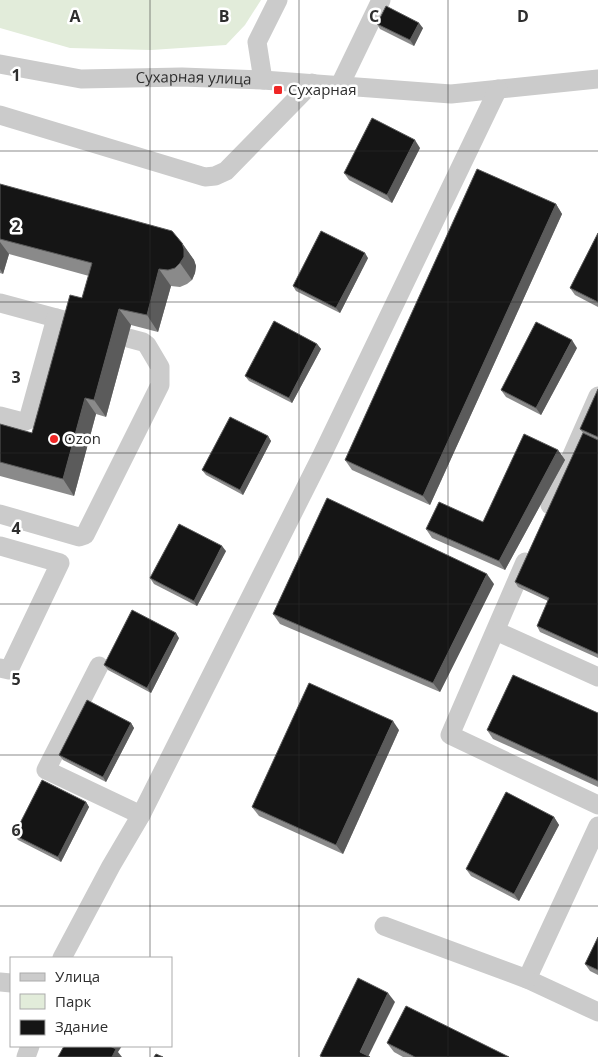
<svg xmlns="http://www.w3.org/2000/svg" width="598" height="1057" font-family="'Open Sans',sans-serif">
	<rect width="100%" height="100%" fill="#fff"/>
	<polygon fill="#e2ecda" points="0,0 261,0 245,25 226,45 151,50 70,48 0,28"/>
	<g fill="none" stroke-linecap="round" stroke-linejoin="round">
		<g stroke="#cbcbcb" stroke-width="19">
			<path id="s1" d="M0,64L81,79L182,77L263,80L451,94L598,79"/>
			<polyline points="263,80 257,42 278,0"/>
			<polyline points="340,85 381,0"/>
			<polyline points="0,115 205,177 215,176 226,171 312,83"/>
			<polyline points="0,303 56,318"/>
			<polyline points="0,416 23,422 28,420 56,318 78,324"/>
			<polyline points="550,505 598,396"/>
			<polyline points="0,514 79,537 85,535 160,385 160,367 147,345 143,342 128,338"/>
			<polyline points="0,546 60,563 9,670 0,668"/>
			<polyline points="525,562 450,735 598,805"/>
			<polyline points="496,631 598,677"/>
			<polyline points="99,666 46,770 141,815"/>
			<polyline points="598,826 527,979 598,1012"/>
			<polyline points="384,926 527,979"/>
			<polyline points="62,958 111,866 141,815 322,455 498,89"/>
			<polyline points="0,982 11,983"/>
			<polyline points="26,1057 30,1046"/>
		</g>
	</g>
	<g fill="#8a8a8a">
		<polygon points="377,24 423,28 414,46 380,29"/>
		<polygon points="420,148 392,203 349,180 344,173"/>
		<polygon points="0,184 182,243 194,260 196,266 195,273 192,280 187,284 180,287 171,286 158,332 131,325 106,417 96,414 74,496 0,476 0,424 32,433 82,298 89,276 9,254 3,274 0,273"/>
		<polygon points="556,204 562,214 430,505 352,470 345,460"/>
		<polygon points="598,233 598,307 575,295 570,288"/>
		<polygon points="368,258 340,313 296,291 293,286"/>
		<polygon points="317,344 321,349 292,403 249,381 245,376"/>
		<polygon points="577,348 541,415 506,397 501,390"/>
		<polygon points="598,389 598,658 540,632 537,626 548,601 518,587 515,582 583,433 580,429"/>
		<polygon points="268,436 271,441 243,495 206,475 202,470"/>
		<polygon points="558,450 565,460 505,570 432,538 426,529 483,522"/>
		<polygon points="226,551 197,606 154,584 150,578"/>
		<polygon points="494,584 440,692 280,624 273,614"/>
		<polygon points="179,638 151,693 108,670 104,665"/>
		<polygon points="598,713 598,787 493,739 487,730"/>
		<polygon points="131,723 134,728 106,782 63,760 59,755"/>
		<polygon points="399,730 343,854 259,816 252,807"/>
		<polygon points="86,802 89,807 61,862 18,840 14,835"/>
		<polygon points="554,817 559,825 519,901 471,876 466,869"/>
		<polygon points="598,937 598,975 590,971 585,964"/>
		<polygon points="387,1043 509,1057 403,1057 394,1052"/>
	</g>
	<g fill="#5b5b5b">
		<polygon points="419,23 423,28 414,46 410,40"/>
		<polygon points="415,140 420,148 392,203 387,195"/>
		<polygon points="556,204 562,214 430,505 423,496"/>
		<polygon points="0,242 9,254 3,274 0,269"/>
		<polygon points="182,243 194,260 196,266 195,273 192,280 180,263"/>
		<polygon points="365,253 368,258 340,313 336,308"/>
		<polygon points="159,269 171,286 158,332 147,315"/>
		<polygon points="119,309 131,325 106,417 94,400"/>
		<polygon points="572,340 577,348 541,415 536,408"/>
		<polygon points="317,344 321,349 292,403 289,398"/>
		<polygon points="85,398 96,414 74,496 63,479"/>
		<polygon points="268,436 271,441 243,495 240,490"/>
		<polygon points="558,450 565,460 505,570 499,561"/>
		<polygon points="222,546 226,551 197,606 194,601"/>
		<polygon points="487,574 494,584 440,692 433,683"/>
		<polygon points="176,633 179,638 151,693 147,688"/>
		<polygon points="393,721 399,730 343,854 336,845"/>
		<polygon points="131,723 134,728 106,782 103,777"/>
		<polygon points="86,802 89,807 61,862 58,857"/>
		<polygon points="554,817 559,825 519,901 514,894"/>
		<polygon points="388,993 395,1002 368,1057 360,1052"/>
		<polygon points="110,1046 122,1046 118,1052 122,1057 112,1057"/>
	</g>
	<g fill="#151515" stroke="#5b5b5b">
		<polygon points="386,6 419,23 410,40 377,24"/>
		<polygon points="372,118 415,140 387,195 344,173"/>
		<polygon points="477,169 556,204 423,496 345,460"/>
		<polygon points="0,184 172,231 182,243 184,249 184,257 180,263 175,268 168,270 159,269 147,315 119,309 94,400 85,398 63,479 0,462 0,424 32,433 70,295 82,298 92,263 0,239"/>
		<polygon points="321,231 365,253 336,308 293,286"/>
		<polygon points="598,233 598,302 570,288"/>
		<polygon points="274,321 317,344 289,398 245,376"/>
		<polygon points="536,322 572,340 536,408 501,390"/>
		<polygon points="598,389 598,437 580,429"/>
		<polygon points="230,417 268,436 240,490 202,470"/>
		<polygon points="583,433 598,440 598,654 537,626 549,598 515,582"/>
		<polygon points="524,434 558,450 499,561 426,529 439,502 483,522"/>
		<polygon points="327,498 487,574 433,683 273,614"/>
		<polygon points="179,524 222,546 194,601 150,578"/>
		<polygon points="132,610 176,633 147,688 104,665"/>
		<polygon points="513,675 598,713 598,781 487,730"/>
		<polygon points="309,683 393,721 336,845 252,807"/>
		<polygon points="87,700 131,723 103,777 59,755"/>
		<polygon points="42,780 86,802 58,857 14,835"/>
		<polygon points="506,792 554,817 514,894 466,869"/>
		<polygon points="598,937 598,970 585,964"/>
		<polygon points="358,978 388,993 360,1052 370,1057 322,1057 320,1056"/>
		<polygon points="406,1006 509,1057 415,1057 387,1043"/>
		<polygon points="64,1046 110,1046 116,1049 112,1057 58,1057"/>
		<polygon points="156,1054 163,1057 154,1057"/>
	</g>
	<path fill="none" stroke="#2e2e2e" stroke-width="1" stroke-opacity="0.55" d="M150,0V958M299,0V1057M448,0V1057M0,151H598M0,302H598M0,453H598M0,604H598M0,755H598M0,906H598M150,1046V1057"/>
	<g fill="#ef2625" stroke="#fff" stroke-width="2">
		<rect x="273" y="85" width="10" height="10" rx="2.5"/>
		<circle cx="54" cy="439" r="5"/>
	</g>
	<g text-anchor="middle" stroke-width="5" stroke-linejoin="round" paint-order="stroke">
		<g font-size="15" fill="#2e2e2e" stroke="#fff">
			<text dy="5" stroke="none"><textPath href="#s1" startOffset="195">Сухарная улица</textPath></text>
		</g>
		<g font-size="15" fill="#2e2e2e" stroke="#fff" text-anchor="start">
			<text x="288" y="95">Сухарная</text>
			<text x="64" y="444">Ozon</text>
		</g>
	</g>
	<g font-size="16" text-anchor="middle" font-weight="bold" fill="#2e2e2e" stroke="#fff" stroke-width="5" stroke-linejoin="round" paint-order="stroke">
		<text x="75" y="22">A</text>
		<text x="224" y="22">B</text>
		<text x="374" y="22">C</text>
		<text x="523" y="22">D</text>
		<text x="16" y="81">1</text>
		<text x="16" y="232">2</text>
		<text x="16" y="383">3</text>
		<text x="16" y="534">4</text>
		<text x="16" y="685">5</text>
		<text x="16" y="836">6</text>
	</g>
	<rect x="10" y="957" width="162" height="90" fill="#ffffff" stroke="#ababab"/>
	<rect x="20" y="973" width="25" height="8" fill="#cbcbcb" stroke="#ababab"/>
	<text x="55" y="982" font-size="15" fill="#2e2e2e">Улица</text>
	<rect x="20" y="994" width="25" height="15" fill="#e2ecda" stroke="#ababab"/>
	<text x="55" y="1007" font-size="15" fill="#2e2e2e">Парк</text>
	<rect x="20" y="1020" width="25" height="15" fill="#151515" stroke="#ababab"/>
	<text x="55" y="1032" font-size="15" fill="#2e2e2e">Здание</text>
</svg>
